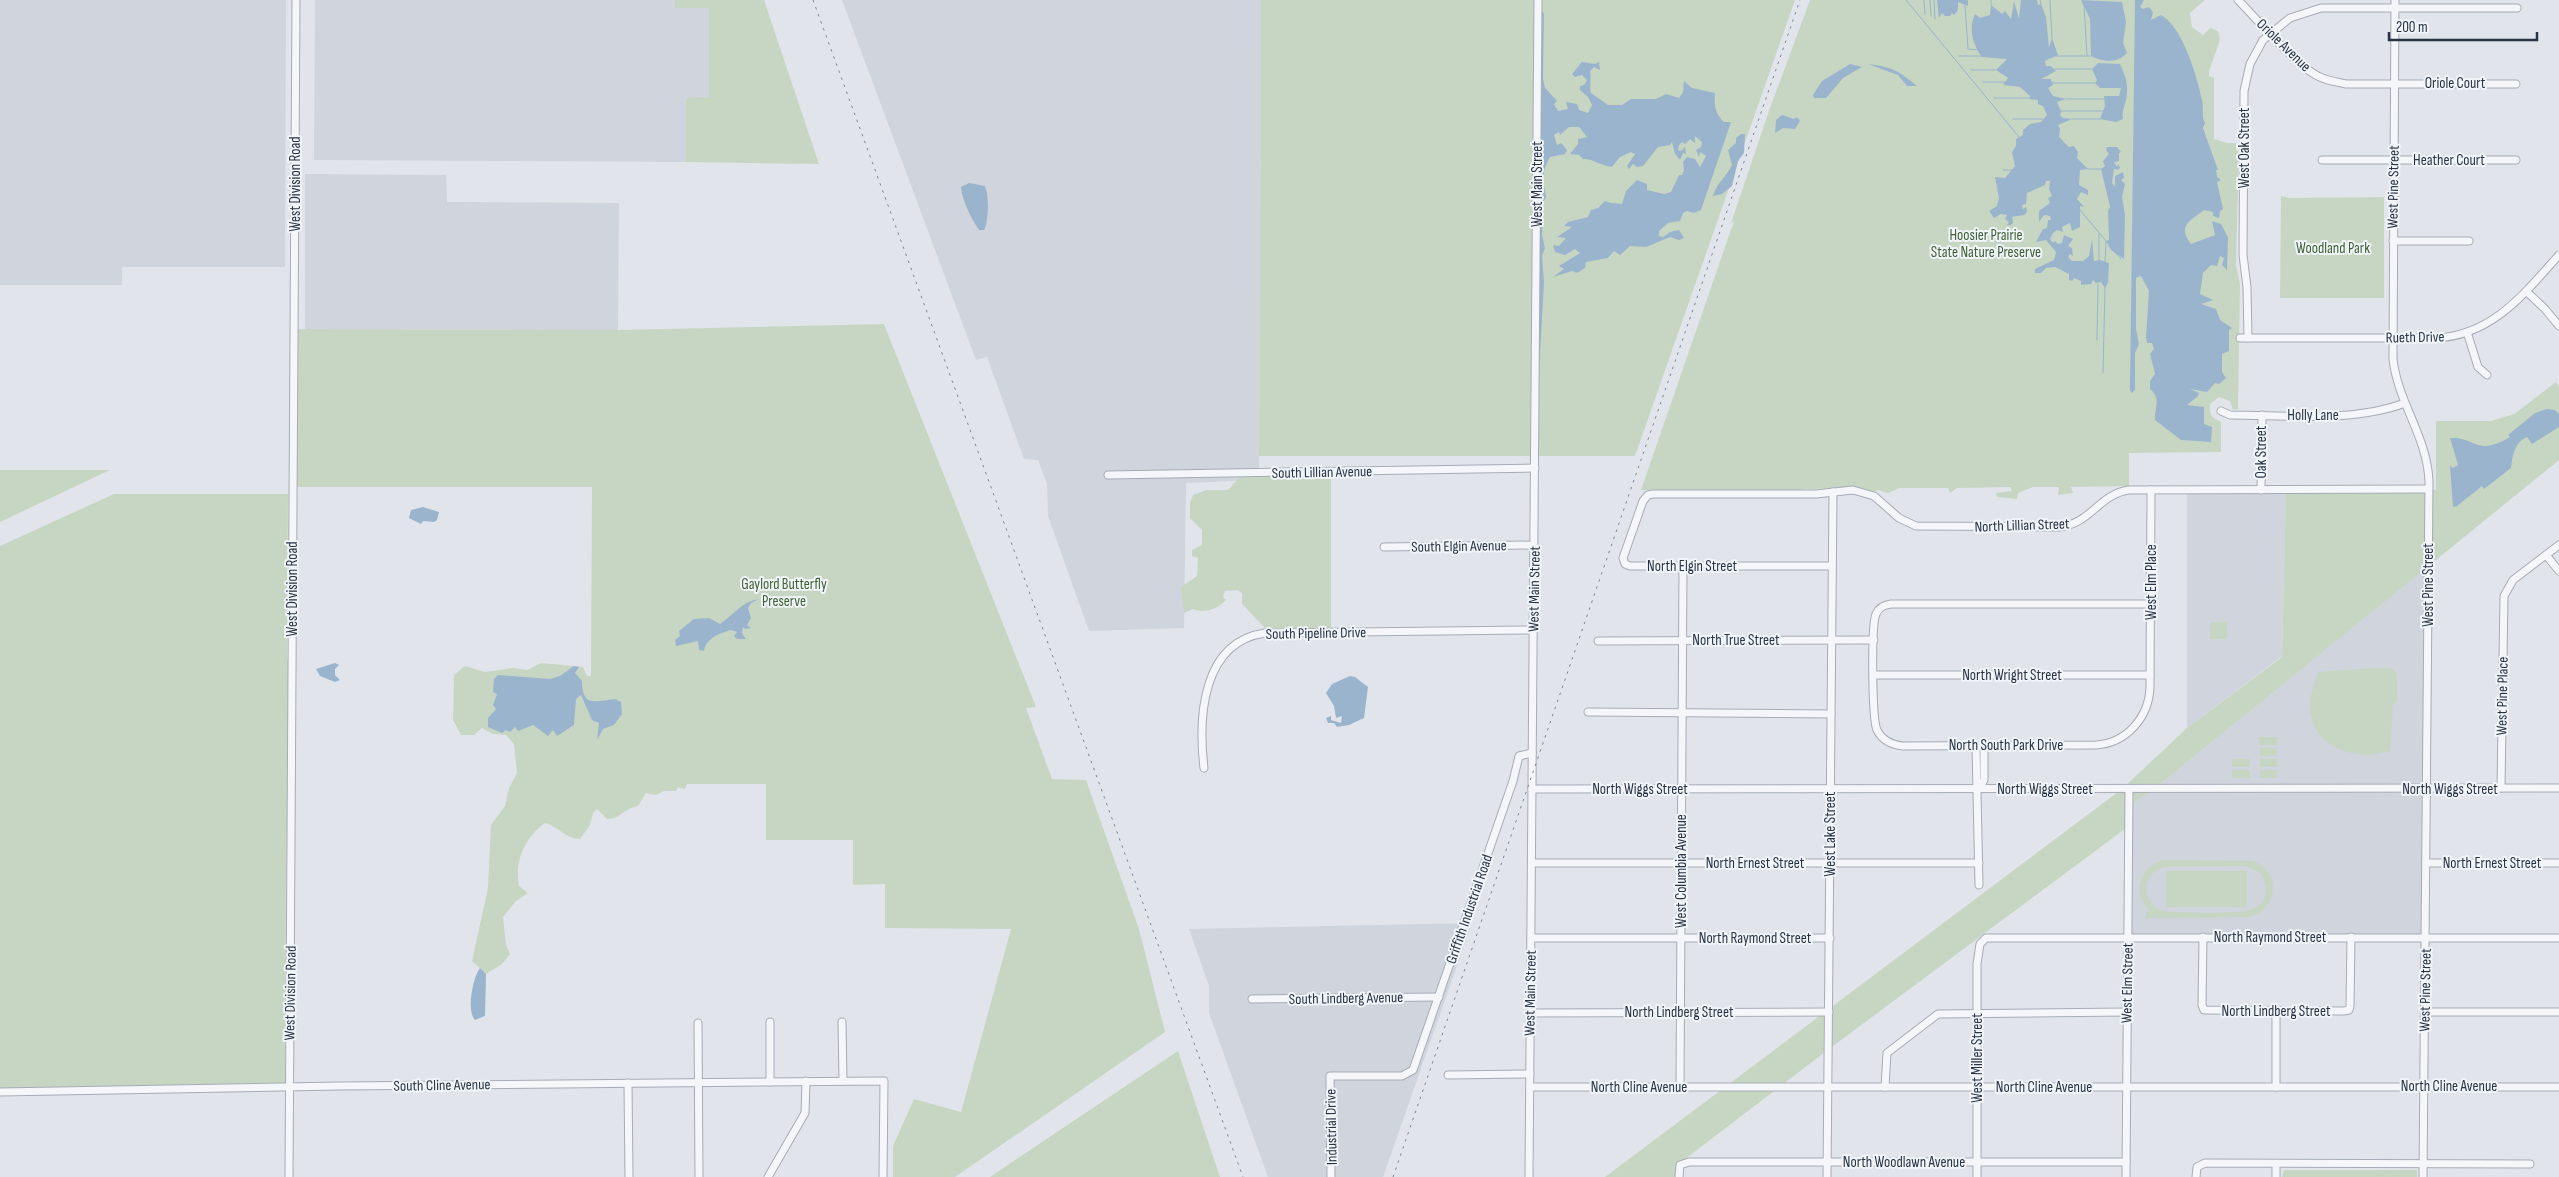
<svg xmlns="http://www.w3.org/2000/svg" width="2559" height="1177" font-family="'Sofia Sans Condensed',sans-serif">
	<rect width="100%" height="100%" fill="#e1e5eb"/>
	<g fill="#cfd4dd">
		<polygon points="0,0 286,0 285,267 122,267 122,285 0,285"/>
		<polygon points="315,0 675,0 675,8 709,8 709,98 686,98 686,162 314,160"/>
		<polygon points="842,0 1261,0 1259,480 1186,483 1184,628 1089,631 1048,516 1047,484 1038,460 1024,459 987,357 976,360"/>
		<polygon points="305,174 446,175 447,202 619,203 618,330 305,329"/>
		<polygon points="2286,490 2282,656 2187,728 2187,491"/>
		<polygon points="2423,570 2428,579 2425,937 2128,937 2127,807 2154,789"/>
		<polygon points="1472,923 1383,1177 1268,1177 1209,1013 1209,986 1189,929"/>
	</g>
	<g fill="#c7d6c2" fill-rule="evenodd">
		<polygon points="675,0 764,0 819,164 686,162 686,98 709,97 709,8 675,8"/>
		<polygon points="1261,0 1795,0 1635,456 1259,456"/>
		<path d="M1810,0H2205L2190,13L2192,27L2203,35L2210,28L2218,31L2220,40L2209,71V76L2214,78V139L2227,143H2236V150L2239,152L2236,264L2240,285L2238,409L2233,410L2230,401L2219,397L2210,404C2209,414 2212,418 2221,422V452L2129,453V486L2071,487L2073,493L2058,495L2059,487H2033L2018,493L2017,499L1997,497L1996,493L2011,491V487L1957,488L1950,493L1948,488H1900L1888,493L1878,490L1874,492L1862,488L1804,489L1799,491L1641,490L1734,221L1731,223L1770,108Z"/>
		<polygon points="2281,196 2290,198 2384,197 2384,298 2280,298"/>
		<path d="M884,324L1036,707L1026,708L1052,779L1086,780L1139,929L1165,1032L955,1177H893V1146L914,1099L961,1112L1011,929L885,928V884L853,885V840H766V784H687L685,789L678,787L676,791H664L656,795L646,793L638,806C625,808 620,819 607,819L597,809L593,813L590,825L580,839C566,839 559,827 545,823C525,837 514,862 519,886L528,893L516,901L503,917L506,945L510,954L502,964L486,974L472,961L488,888L491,825L505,806L509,788L517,773L514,744L506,735L493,734L482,728L474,735H461L453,720L454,675L465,666L485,672L514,668L527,670L541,663L583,667L587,676H591L592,487H296L297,329L618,330Z"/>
		<polygon points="2556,382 2559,387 2559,460 2154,789 2127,807 2129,826 1829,1049 1676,1166 1675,1177 1605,1177 2122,789 2187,728 2282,657 2286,490 2436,490 2436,421 2491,421 2514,414"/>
		<polygon points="0,470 110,470 0,522"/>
		<path d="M1331,475V628H1265L1242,604V593L1237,590L1225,591L1223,597L1226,600C1218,609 1204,614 1193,609L1184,613L1181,587L1197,576L1198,558L1192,556V550L1202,545V530L1190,518V503L1193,495L1206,490H1228L1241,476Z"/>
		<polygon points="114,494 288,494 287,659 291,661 286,880 285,1083 0,1088 0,546"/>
		<rect x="2210" y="622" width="17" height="17"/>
		<path d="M2374,668H2391L2397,674V702L2393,704L2390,751C2354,762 2308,747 2310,702C2311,692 2316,681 2318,672Z"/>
		<rect x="2259" y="737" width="18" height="8"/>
		<rect x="2260" y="748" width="17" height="8"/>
		<rect x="2232" y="759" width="18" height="8"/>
		<rect x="2260" y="759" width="17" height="8"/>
		<rect x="2232" y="770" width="18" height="8"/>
		<rect x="2260" y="770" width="17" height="8"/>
		<path d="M2163,860L2253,861C2282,872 2278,908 2250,917L2146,918V912L2150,911C2131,894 2139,867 2163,860ZM2245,866L2260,873C2270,886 2268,905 2250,910C2237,914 2179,913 2164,911C2141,905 2140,874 2163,867Z"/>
		<rect x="2166" y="871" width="81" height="36"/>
		<polygon points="1178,1051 1220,1177 990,1177"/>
		<polygon points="2284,1170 2417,1170 2417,1177 2282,1177"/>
	</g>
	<g fill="#9ab4ce">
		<polygon points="1937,0 1968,0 1968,6 1958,2 1958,10 1954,15 1952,13 1950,16 1945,16 1942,13 1939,18"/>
		<path d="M2021,0H2037L2038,5L2041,4L2046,17L2049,48L2052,38L2058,55L2045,61L2046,66H2051L2056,71L2041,79H2051L2053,85L2048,88L2053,96L2066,99L2057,102L2061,111L2060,115L2063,118L2072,119L2058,125L2060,129L2059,137L2069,147L2074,146L2078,152L2077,158L2088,169L2080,170L2079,185L2088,190V195L2081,192L2077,199L2084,207L2080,206V227L2072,231L2070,223L2062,227L2063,232L2057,230L2053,233L2050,239L2053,243L2055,241L2058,244L2062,243L2064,235L2073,239L2068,246L2072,248L2073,256L2070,254L2068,257L2072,261H2083L2089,256L2092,239L2094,261L2100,260L2109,263L2108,283L2105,288L2101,282L2096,283L2093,280L2091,284L2081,285V281L2074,278L2072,281L2069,280V274L2055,267L2046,268L2041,273H2035V269L2054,260L2056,252L2046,240L2036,242L2043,229L2047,228L2048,220H2051L2050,216L2044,215L2039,222V211L2050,203L2048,198L2052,196L2049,189L2050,181H2046L2045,185L2027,193L2026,204L2022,205L2023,209L2026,207L2027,212L2024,215L2012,217L2013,223L2011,225H2007L2009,222L2005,219L2007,215L2001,214L1994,218L1989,211L1997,206L1999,198L1995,177L2005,178L2015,166L2012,152L2016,146V139L2023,135V130L2030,124L2041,122L2047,115L2043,106L2038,104V100L2029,99L2030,96L2020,87L2003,85L2008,78L1996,70L2007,59L1982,57C1973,45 1968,29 1975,14L1980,18L1990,15L1991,5L2002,14L2005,11L2011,19L2014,1L2019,19Z"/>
		<path d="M2081,0L2122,2L2126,22L2123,43L2127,53C2117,64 2102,62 2091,56L2090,19Z"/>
		<path d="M2135,0H2144L2140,7L2143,9L2149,7L2153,12L2151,20L2161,15C2183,27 2197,77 2202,100C2204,109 2201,115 2205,123L2203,128L2218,170H2216L2217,177L2221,180L2217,182L2223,209L2220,211L2219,218L2213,216V212L2204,210C2192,220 2176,225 2191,244L2215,235L2212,221L2221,224L2228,237L2227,270L2222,265L2224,258L2220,256L2217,266L2211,265L2203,273L2200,294L2213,300L2201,304L2216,309L2220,320L2232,328L2229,330V351L2222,354V372L2226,378L2219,384L2215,383L2207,392L2190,389L2199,393L2198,396L2187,405L2204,407V424L2212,427L2211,442L2181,440L2155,420C2154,407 2162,399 2150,389V381L2155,374L2150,354L2154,349L2152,343H2147L2146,337L2149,291L2141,276L2136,278V329L2139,344L2135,353V390L2132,393L2130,390Z"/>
		<path d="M1542,11L1544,14L1543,78L1545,88L1557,101L1554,104L1558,111L1568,109L1566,102L1577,104L1579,110L1588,113L1592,105L1588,97L1580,90V86L1584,85L1587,80L1582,75L1575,77L1572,74L1582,62L1595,64L1599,62L1600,70L1594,67L1590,71C1592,79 1589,86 1591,93L1608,105H1622L1631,99H1656L1666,94L1679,98L1683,92L1684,81L1692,88L1715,93C1714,106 1715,113 1724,122H1731L1701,210L1694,213L1687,211L1683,213L1680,221L1668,223L1659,231V236L1663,237L1670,232L1679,230L1684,238L1679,240L1670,237L1646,247L1630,246L1620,255L1614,251L1608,258L1586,262L1585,268L1577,273L1572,271L1553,277L1564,269L1559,266L1580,253L1575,249L1565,255L1555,252L1553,245L1559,246L1566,238L1557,237L1572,227L1564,226L1568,222L1588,217L1591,210L1598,208L1605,201L1611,203L1622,204L1626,191L1637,180L1647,184V190L1664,194L1671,192L1679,175H1682L1684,170L1683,162L1687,157L1695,159L1700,167L1706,156L1700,152L1699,157L1696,150L1701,147L1702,142L1695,136V143L1690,139L1685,144L1682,142L1679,145L1678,150L1681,151L1685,147L1686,154L1683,153L1680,160L1675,154L1672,142L1670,145L1658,147L1643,166L1637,167L1633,164L1629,169L1627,166L1635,154L1631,152L1620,157L1612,167C1601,166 1594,159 1583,159L1579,155L1570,154L1578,144V139L1587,137L1579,127H1569L1560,135L1559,132L1554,135L1557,145L1561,143L1567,150L1565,154L1550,157C1541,173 1543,181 1546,197L1543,203L1542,235L1545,248L1542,256L1544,282L1539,372Z"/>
		<path d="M2098,63L2120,64C2126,77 2129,85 2126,100C2124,108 2122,111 2123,119L2116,122L2100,119L2105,106L2104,96H2119L2121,88H2100L2095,83L2097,80L2092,69Z"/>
		<polygon points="1850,64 1862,67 1843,78 1826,98 1814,98 1813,95 1822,81"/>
		<path d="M1868,64C1892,67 1899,71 1917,86H1907L1898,75Z"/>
		<polygon points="1782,115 1794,119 1797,117 1800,121 1795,129 1783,128 1775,133 1776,120"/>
		<path d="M1741,134H1745L1744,153L1738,161L1732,186L1722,194L1713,196C1716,184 1726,177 1732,165L1728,150L1736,143V138Z"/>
		<polygon points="2107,147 2117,147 2121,152 2119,153 2119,161 2114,162 2117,167 2118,164 2120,168 2118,170 2114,169 2112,183 2115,187 2115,176 2123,172 2124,178 2121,180 2125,184 2122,197 2125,215 2124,259 2111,250 2106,241 2109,240 2108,211 2110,207 2101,169 2105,166 2103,161 2109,154 2106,150"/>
		<path d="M969,183L985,186C989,196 989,220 984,230H979C972,220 962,201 961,187Z"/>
		<path d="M2547,409L2555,410L2559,414V427L2532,444L2527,437C2514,443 2513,455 2511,468L2484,489L2482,486L2457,506L2453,507L2450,466L2453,468L2458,465L2450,438C2477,437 2476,457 2510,437L2508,435L2535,413Z"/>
		<polygon points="423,507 439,512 437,520 434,522 423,521 421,524 409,518 411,510"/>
		<path d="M759,599L751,603L748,608L751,618L747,625L751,628L745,629L743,627L742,633L746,639H737L734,636L737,632L731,630C720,633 706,638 704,651L699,650L698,641L676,646L675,640L680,636L679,631L694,619L709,618L720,624C735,614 741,602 759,599Z"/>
		<polygon points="335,663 339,665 335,669 335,675 340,680 335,682 320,676 316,669"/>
		<path d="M574,666L579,667L575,673L582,681C582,708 596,701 615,699L621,702L622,714L614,725L603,729L597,740L599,723L592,720L581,695L576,699L574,725L557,736L553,730L548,736L533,725L518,731L515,727L510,732L506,730L502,733L488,727V718L496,709L493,705L497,694L493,692L494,679L498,675L550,679L560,676Z"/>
		<polygon points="1350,676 1355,677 1368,687 1364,718 1349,725 1337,727 1334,723 1328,723 1326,718 1331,716 1331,720 1341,723 1342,716 1336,718 1334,706 1326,693 1332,684"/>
		<path d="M480,968L486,974L485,1016L475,1020C466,1011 473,977 480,968Z"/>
	</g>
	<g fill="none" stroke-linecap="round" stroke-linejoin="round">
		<g stroke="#9ab4ce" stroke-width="1">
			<polyline points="1906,0 2019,137"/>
			<polyline points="1924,0 1925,14"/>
			<polyline points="1930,0 1931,16"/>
			<polyline points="1934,0 1935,19"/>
			<polyline points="1991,0 1991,5"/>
			<polyline points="2040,0 2041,4"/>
			<polyline points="2050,0 2052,38"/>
			<polyline points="2084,4 2087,56"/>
			<polyline points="1965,5 1968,49 1977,50"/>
			<polyline points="1959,56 1982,56"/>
			<polyline points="2056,56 2091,56"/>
			<polyline points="2055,69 2092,69"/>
			<polyline points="1971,70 1996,70"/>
			<polyline points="1983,82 2005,82"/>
			<polyline points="2052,83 2095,83"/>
			<polyline points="1994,98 2030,98"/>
			<polyline points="2066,99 2104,99"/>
			<polyline points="2061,111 2103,111"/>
			<polyline points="2013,119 2043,119"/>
			<polyline points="2072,119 2100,119"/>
			<polyline points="2088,169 2101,169"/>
			<polyline points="2003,170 2013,170"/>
			<polyline points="2080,210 2106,241 2105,262"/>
			<polyline points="2113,250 2121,259"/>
			<polyline points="2099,261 2099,234"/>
			<polyline points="2097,340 2098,284"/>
			<polyline points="2103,373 2105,288"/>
		</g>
		<defs>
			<g id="minor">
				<path d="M2238,0C2257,19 2298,68 2320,77C2328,81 2337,82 2346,84H2516"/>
				<path d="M2395,0L2393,359C2398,403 2427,436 2429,481L2423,1177"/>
				<polyline points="2322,160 2516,160"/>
				<polyline points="2393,241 2469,241"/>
				<polyline points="2526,291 2545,309 2559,326"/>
				<polyline points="2467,332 2478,367 2487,375"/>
				<path d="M2240,338H2435C2492,336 2524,294 2559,255"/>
				<polyline points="2248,338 2247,287 2243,255 2244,91 2250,64 2263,40 2290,18 2321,8 2517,8"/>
				<path d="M2221,411L2230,415C2286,415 2352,423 2405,403"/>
				<polyline points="1108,475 1535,468"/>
				<polyline points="2261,490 2262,415"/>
				<polyline points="1384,547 1534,545"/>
				<polyline points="2546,555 2559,571"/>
				<path d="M1832,566H1630L1625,564L1623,558L1643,501L1648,495L1653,494H1816L1853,490L1874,496L1899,518L1916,526L2059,527C2091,524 2099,494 2129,490L2428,489"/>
				<path d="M2151,604H1891C1884,605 1879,607 1876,614C1871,626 1872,719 1877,730C1882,740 1892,745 1903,746L2096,745C2127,743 2149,717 2150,687L2151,490"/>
				<polyline points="1598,641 1874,640"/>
				<polyline points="1874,675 2150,675"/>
				<polyline points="1588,712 1831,714"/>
				<polyline points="1976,746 1979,885"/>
				<path d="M1204,768C1198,717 1202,642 1265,633L1533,630"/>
				<polyline points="2501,788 2504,596 2513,580 2559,545"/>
				<polyline points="1532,789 2559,788"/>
				<polyline points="1979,789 1984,780 1984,746"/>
				<polyline points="1532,863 1979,863"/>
				<polyline points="2426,863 2559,863"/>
				<polyline points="2203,937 2202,1005 2204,1010 2344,1011 2349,1010 2350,1006 2351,937"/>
				<polyline points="1531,938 1830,938"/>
				<polyline points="1252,999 1439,997"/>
				<polyline points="2425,1012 2559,1012"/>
				<polyline points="1530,1013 1829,1012"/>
				<polyline points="770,1022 770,1082"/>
				<polyline points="842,1022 843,1081"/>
				<polyline points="698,1023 699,1177"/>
				<polyline points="1448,1075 1530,1074"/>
				<polyline points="628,1083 629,1177"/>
				<polyline points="1530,1087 2559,1087"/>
				<polyline points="1680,1087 1683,566"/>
				<polyline points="1885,1087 1887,1053 1938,1014 2127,1012"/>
				<polyline points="2276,1087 2276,1011"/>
				<polyline points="0,1092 340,1086 884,1081 883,1177"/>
				<polyline points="289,1177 296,0"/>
				<polyline points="768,1177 805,1113 806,1081"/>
				<polyline points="1331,1177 1330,1076 1402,1076 1413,1070 1513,781 1519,756 1532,753"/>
				<polyline points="1529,1177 1538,0"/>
				<polyline points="1679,1177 1680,1165 1689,1162 2126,1162"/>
				<polyline points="1827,1177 1833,492"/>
				<polyline points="1977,1177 1977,964 1980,944 1986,938 2559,938"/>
				<polyline points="2126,1177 2129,789"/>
				<polyline points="2196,1177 2197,1167 2205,1163 2530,1164"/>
				<polyline points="2276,1177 2276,1164"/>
			</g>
		</defs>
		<use href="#minor" stroke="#a6acb6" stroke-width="9"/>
		<use href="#minor" stroke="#f4f6f9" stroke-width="7"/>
		<g stroke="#798596" stroke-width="1" stroke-dasharray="2.5 5" stroke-linecap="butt">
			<polyline points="813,0 1243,1177"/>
			<polyline points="1393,1177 1800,0"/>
		</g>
	</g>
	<g text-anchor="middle" stroke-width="4" stroke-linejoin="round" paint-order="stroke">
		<g font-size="15" fill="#283344" stroke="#f1f4f8">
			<text transform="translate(2284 45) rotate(44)" y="5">Oriole Avenue</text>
			<text x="2455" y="88">Oriole Court</text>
			<text transform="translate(2244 148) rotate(-90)" y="5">West Oak Street</text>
			<text x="2449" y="165">Heather Court</text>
			<text transform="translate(295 184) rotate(-90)" y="5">West Division Road</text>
			<text transform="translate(1537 184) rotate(-90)" y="5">West Main Street</text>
			<text transform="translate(2393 187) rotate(-89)" y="5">West Pine Street</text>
			<text transform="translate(2415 337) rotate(-1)" y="5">Rueth Drive</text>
			<text x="2313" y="420">Holly Lane</text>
			<text transform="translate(2261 452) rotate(-90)" y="5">Oak Street</text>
			<text transform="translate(1322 472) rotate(-1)" y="5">South Lillian Avenue</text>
			<text transform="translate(2022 525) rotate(-2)" y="5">North Lillian Street</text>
			<text transform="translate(1459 546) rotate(-1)" y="5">South Elgin Avenue</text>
			<text x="1692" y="571">North Elgin Street</text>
			<text transform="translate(2151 582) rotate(-90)" y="5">West Elm Place</text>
			<text transform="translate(2428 585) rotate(-90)" y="5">West Pine Street</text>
			<text transform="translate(292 589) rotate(-90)" y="5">West Division Road</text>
			<text transform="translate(1534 589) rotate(-89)" y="5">West Main Street</text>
			<text transform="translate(1316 633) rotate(-1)" y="5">South Pipeline Drive</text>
			<text x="1736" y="645">North True Street</text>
			<text x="2012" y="680">North Wright Street</text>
			<text transform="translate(2502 696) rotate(-89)" y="5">West Pine Place</text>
			<text x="2006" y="750">North South Park Drive</text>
			<text x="1640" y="794">North Wiggs Street</text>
			<text x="2045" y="794">North Wiggs Street</text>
			<text x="2450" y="794">North Wiggs Street</text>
			<text transform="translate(1830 834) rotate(-90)" y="5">West Lake Street</text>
			<text x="1755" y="868">North Ernest Street</text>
			<text x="2492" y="868">North Ernest Street</text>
			<text transform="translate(1681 871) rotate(-90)" y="5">West Columbia Avenue</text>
			<text transform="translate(1469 909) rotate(-71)" y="5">Griffith Industrial Road</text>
			<text x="2270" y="942">North Raymond Street</text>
			<text x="1755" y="943">North Raymond Street</text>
			<text transform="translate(2127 983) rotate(-89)" y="5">West Elm Street</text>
			<text transform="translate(2425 990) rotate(-89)" y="5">West Pine Street</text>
			<text transform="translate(290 993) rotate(-89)" y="5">West Division Road</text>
			<text transform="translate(1530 993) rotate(-89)" y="5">West Main Street</text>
			<text transform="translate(1346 998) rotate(-1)" y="5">South Lindberg Avenue</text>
			<text x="2276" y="1016">North Lindberg Street</text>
			<text x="1679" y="1017">North Lindberg Street</text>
			<text transform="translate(1977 1058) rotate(-90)" y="5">West Miller Street</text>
			<text transform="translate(442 1085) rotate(-1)" y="5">South Cline Avenue</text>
			<text x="2449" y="1091">North Cline Avenue</text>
			<text x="1639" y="1092">North Cline Avenue</text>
			<text x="2044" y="1092">North Cline Avenue</text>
			<text transform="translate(1331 1127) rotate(-91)" y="5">Industrial Drive</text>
			<text x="1904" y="1167">North Woodlawn Avenue</text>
		</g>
		<g font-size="15" fill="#3e6134" stroke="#f1f4f8">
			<text x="1986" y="240">Hoosier Prairie<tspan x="1986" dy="17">State Nature Preserve</tspan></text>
			<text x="2333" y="253">Woodland Park</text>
			<text x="784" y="589">Gaylord Butterfly<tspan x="784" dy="17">Preserve</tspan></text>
		</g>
	</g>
	<path d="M2389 32v8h148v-8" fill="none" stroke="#283344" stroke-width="2.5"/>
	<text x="2396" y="32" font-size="15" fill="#283344" stroke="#f1f4f8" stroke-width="4" paint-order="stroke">200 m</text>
</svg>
